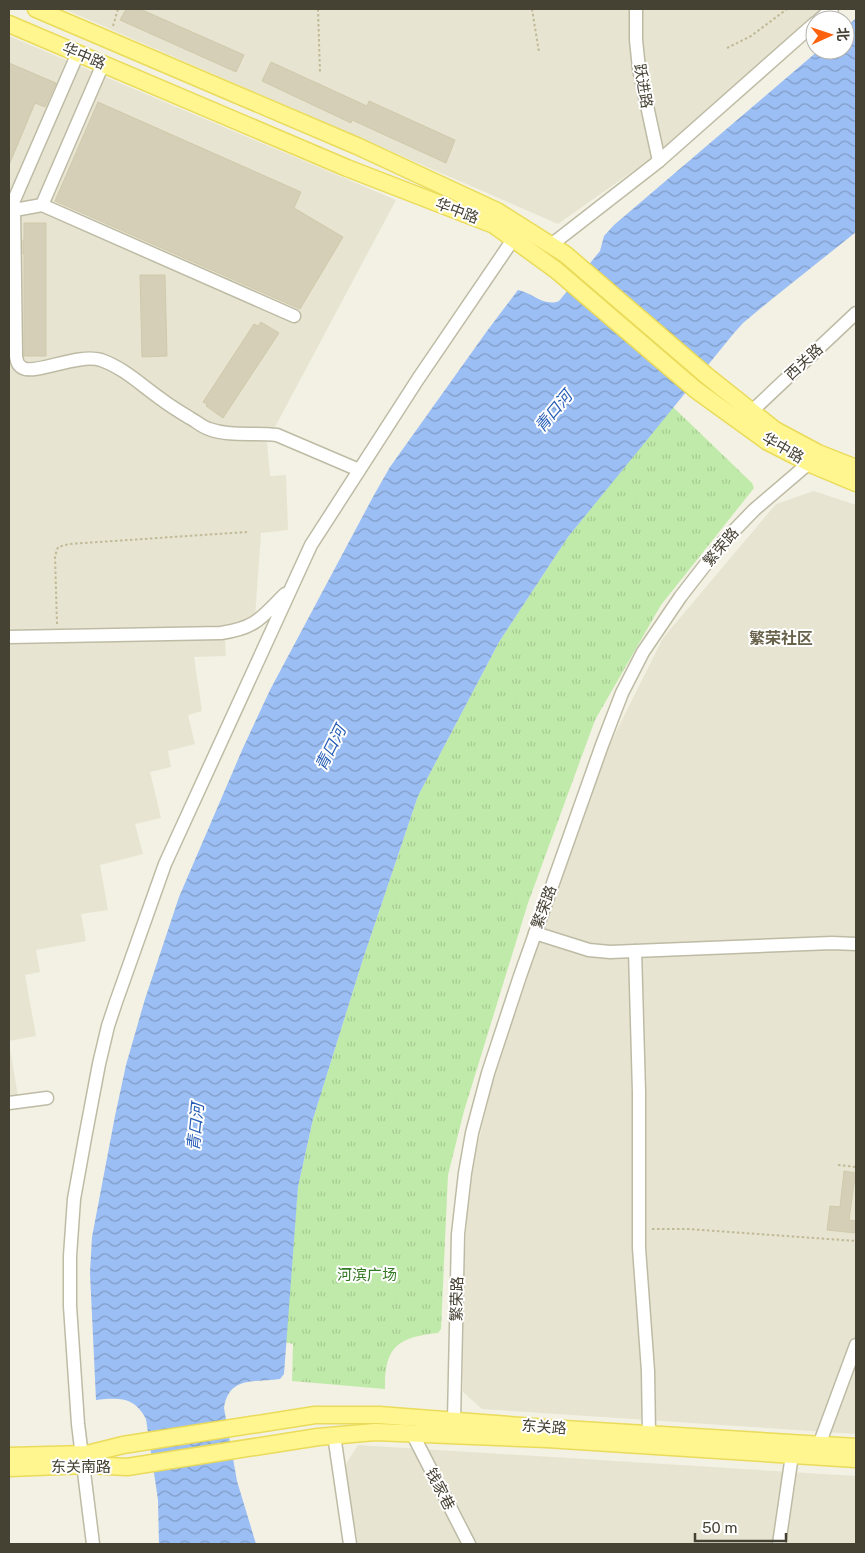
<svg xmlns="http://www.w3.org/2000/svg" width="865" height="1553" font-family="'Public Sans','Noto Sans SC',sans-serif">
	<defs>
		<pattern id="park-tufts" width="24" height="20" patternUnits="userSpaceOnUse" patternTransform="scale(1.25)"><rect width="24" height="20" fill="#c0eaa9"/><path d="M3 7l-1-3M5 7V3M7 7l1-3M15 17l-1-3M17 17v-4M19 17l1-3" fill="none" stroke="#a6ca92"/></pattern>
		<pattern id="water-waves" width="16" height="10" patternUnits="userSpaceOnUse" patternTransform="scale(1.25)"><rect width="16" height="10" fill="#9bbef4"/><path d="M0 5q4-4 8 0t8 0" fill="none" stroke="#809cc6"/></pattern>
	</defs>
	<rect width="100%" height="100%" fill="#f3f1e3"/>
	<g fill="#e7e4d1">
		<polygon points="64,9 630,9 653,157 558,224"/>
		<polygon points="639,9 823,9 761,61 683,134 661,151 640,48"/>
		<polygon points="9,36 396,200 267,442 270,476 286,475 288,530 261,533 254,631 225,639 226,656 194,657 202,711 188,715 195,744 168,751 171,767 150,772 161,818 135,824 143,854 100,865 108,910 81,914 86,941 36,950 40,972 25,975 36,1036 9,1041"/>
		<polygon points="814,491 856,505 856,1434 482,1409 463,1392 463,1292 469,1180 498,1061 603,758 663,638 776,504"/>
		<polygon points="9,1043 18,1096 9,1097"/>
		<polygon points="358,1445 856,1476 856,1544 358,1544 344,1467"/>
	</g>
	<path fill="url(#park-tufts)" d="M673,407L752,483L754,488L661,605L595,720L528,903L464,1111L448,1175L441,1329L438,1333C398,1337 384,1347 385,1389L292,1381L293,1344L285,1342L298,1187L313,1119L363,959L418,796L499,642L568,537Z"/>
	<path fill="url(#water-waves)" d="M856,18V232L772,299L743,323L734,333L568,537L499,642L418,796L363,959L313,1119L298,1187L284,1374L280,1379C255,1383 229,1375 224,1408L237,1481L256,1544H159L158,1500L146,1419C134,1396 118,1398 96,1400L90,1273L92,1237L115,1116L126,1065L145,999L179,897L243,748L270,690L374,495L390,467L487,331L518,290C533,293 544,307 559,301L600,251L604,236L614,225L819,50H845V28Z"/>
	<g fill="#d5cfb8" stroke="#d0c9ab">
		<polygon points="126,9 140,9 244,55 236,72 120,20"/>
		<polygon points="271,62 367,106 369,101 455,140 446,163 352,120 351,123 262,81"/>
		<polygon points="9,63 56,83 45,107 35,103 9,165"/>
		<polygon points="98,102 301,192 294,208 343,237 300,309 55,201"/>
		<polygon points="24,223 46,223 46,356 24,356 24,254 23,254 23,240 24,240"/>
		<polygon points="140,275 165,275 167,356 142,357"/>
		<polygon points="261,322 279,333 223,418 206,406 207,404 203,402 254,324 258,326"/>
		<polygon points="844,1171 856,1173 856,1184 854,1183 849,1220 856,1221 856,1233 827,1230 830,1206 840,1207"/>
	</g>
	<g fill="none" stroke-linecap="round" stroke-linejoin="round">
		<defs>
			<g id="minor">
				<polyline points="636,9 636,40 639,69 659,161"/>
				<polyline points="819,20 832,9"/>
				<polyline points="103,64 42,205 294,316"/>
				<polyline points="9,206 20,209 42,205"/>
				<polyline points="11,207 78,53"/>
				<path d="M14,208L16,356C17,361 17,365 23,368C35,375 78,353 101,360C124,368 141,385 161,399C170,406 180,412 190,418C196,421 202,427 209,429C231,437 254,432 277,435L359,470"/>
				<polyline points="551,245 659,161 815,23"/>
				<polyline points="752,411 856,313"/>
				<path d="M9,637L221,633C256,628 261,618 285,594"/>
				<polyline points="535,933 589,950 610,952 832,943 856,944"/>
				<polyline points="635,951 639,1092 639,1248 648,1371 649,1434"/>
				<polyline points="9,1103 47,1098"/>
				<polyline points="454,1421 458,1234 465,1173 472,1133 488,1073 520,976 602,745 622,693 643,652 681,596 723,542 754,510 809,463"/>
				<polyline points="412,1433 469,1544"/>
				<polyline points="334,1435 350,1544"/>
				<polyline points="819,1445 856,1345"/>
				<polyline points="93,1544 78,1424 70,1306 70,1256 74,1199 85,1138 99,1064 108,1026 116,1002 165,864 311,545 418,379 514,238"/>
				<polyline points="779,1544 792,1455"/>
			</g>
			<g id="major">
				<polyline points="36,9 357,146 497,211 565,254 707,376 775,430 818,453 856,468"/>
				<polyline points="9,24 347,168 494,225 556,270 696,390 768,442 813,465 856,483"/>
				<polyline points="9,1456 87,1454 123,1445 315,1415 379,1415 548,1428 856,1447"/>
				<polyline points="9,1468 88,1465 127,1467 318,1437 375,1432 547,1439 856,1459"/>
			</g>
		</defs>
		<use href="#minor" stroke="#bebba5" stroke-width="15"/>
		<use href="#major" stroke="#eadb5a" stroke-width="19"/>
		<g stroke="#c1ba96" stroke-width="2" stroke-dasharray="2.5 2.5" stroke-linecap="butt">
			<polyline points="318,9 320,72"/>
			<polyline points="532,9 539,52"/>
			<polyline points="113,26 118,9"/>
			<polyline points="727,48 751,36 787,9"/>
			<polyline points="57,624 55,556 58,547 69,544 247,532"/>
			<polyline points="838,1165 856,1167"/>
			<polyline points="652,1229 688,1229 856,1241"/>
		</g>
		<use href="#minor" stroke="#fff" stroke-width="12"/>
		<use href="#major" stroke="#fff690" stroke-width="16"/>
	</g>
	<g text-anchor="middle" stroke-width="4" stroke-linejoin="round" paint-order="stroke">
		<g font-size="15" fill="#454133" stroke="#fff">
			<text transform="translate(84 56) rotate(23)" y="5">华中路</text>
			<text transform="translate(643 86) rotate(80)" y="5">跃进路</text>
			<text transform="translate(457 211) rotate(21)" y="5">华中路</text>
			<text transform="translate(804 362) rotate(-43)" y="5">西关路</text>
			<text transform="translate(783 448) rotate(30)" y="5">华中路</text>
			<text transform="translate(721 547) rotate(-50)" y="5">繁荣路</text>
			<text transform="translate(544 907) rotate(-70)" y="5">繁荣路</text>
			<text transform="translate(457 1299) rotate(-89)" y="5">繁荣路</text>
			<text transform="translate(544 1427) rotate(4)" y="5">东关路</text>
			<text x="81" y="1472">东关南路</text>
			<text transform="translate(440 1489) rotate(63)" y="5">钱家巷</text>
		</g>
		<g font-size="15" fill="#337924" stroke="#fff">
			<text x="367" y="1280">河滨广场</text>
		</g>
		<g font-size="16" font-style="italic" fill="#275db6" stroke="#fff">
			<text transform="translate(553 411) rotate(-50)" y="6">青口河</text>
			<text transform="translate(330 748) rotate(-63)" y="6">青口河</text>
			<text transform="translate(195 1127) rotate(-84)" y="6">青口河</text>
		</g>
		<g font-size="16" font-weight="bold" fill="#68624a" stroke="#fff">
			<text x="781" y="644">繁荣社区</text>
		</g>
	</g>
	<rect width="865" height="1553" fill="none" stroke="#454133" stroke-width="20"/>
	<g transform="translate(830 35) rotate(87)"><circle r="24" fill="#ffffff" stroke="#b5b3ad"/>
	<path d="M0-4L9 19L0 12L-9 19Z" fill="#ff620e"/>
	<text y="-8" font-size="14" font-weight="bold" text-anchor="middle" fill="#454133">北</text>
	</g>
	<path d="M695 1533v8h91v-8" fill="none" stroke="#454133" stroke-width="2.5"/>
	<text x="702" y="1533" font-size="15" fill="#454133" stroke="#ffffff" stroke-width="4" paint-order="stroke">50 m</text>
</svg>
